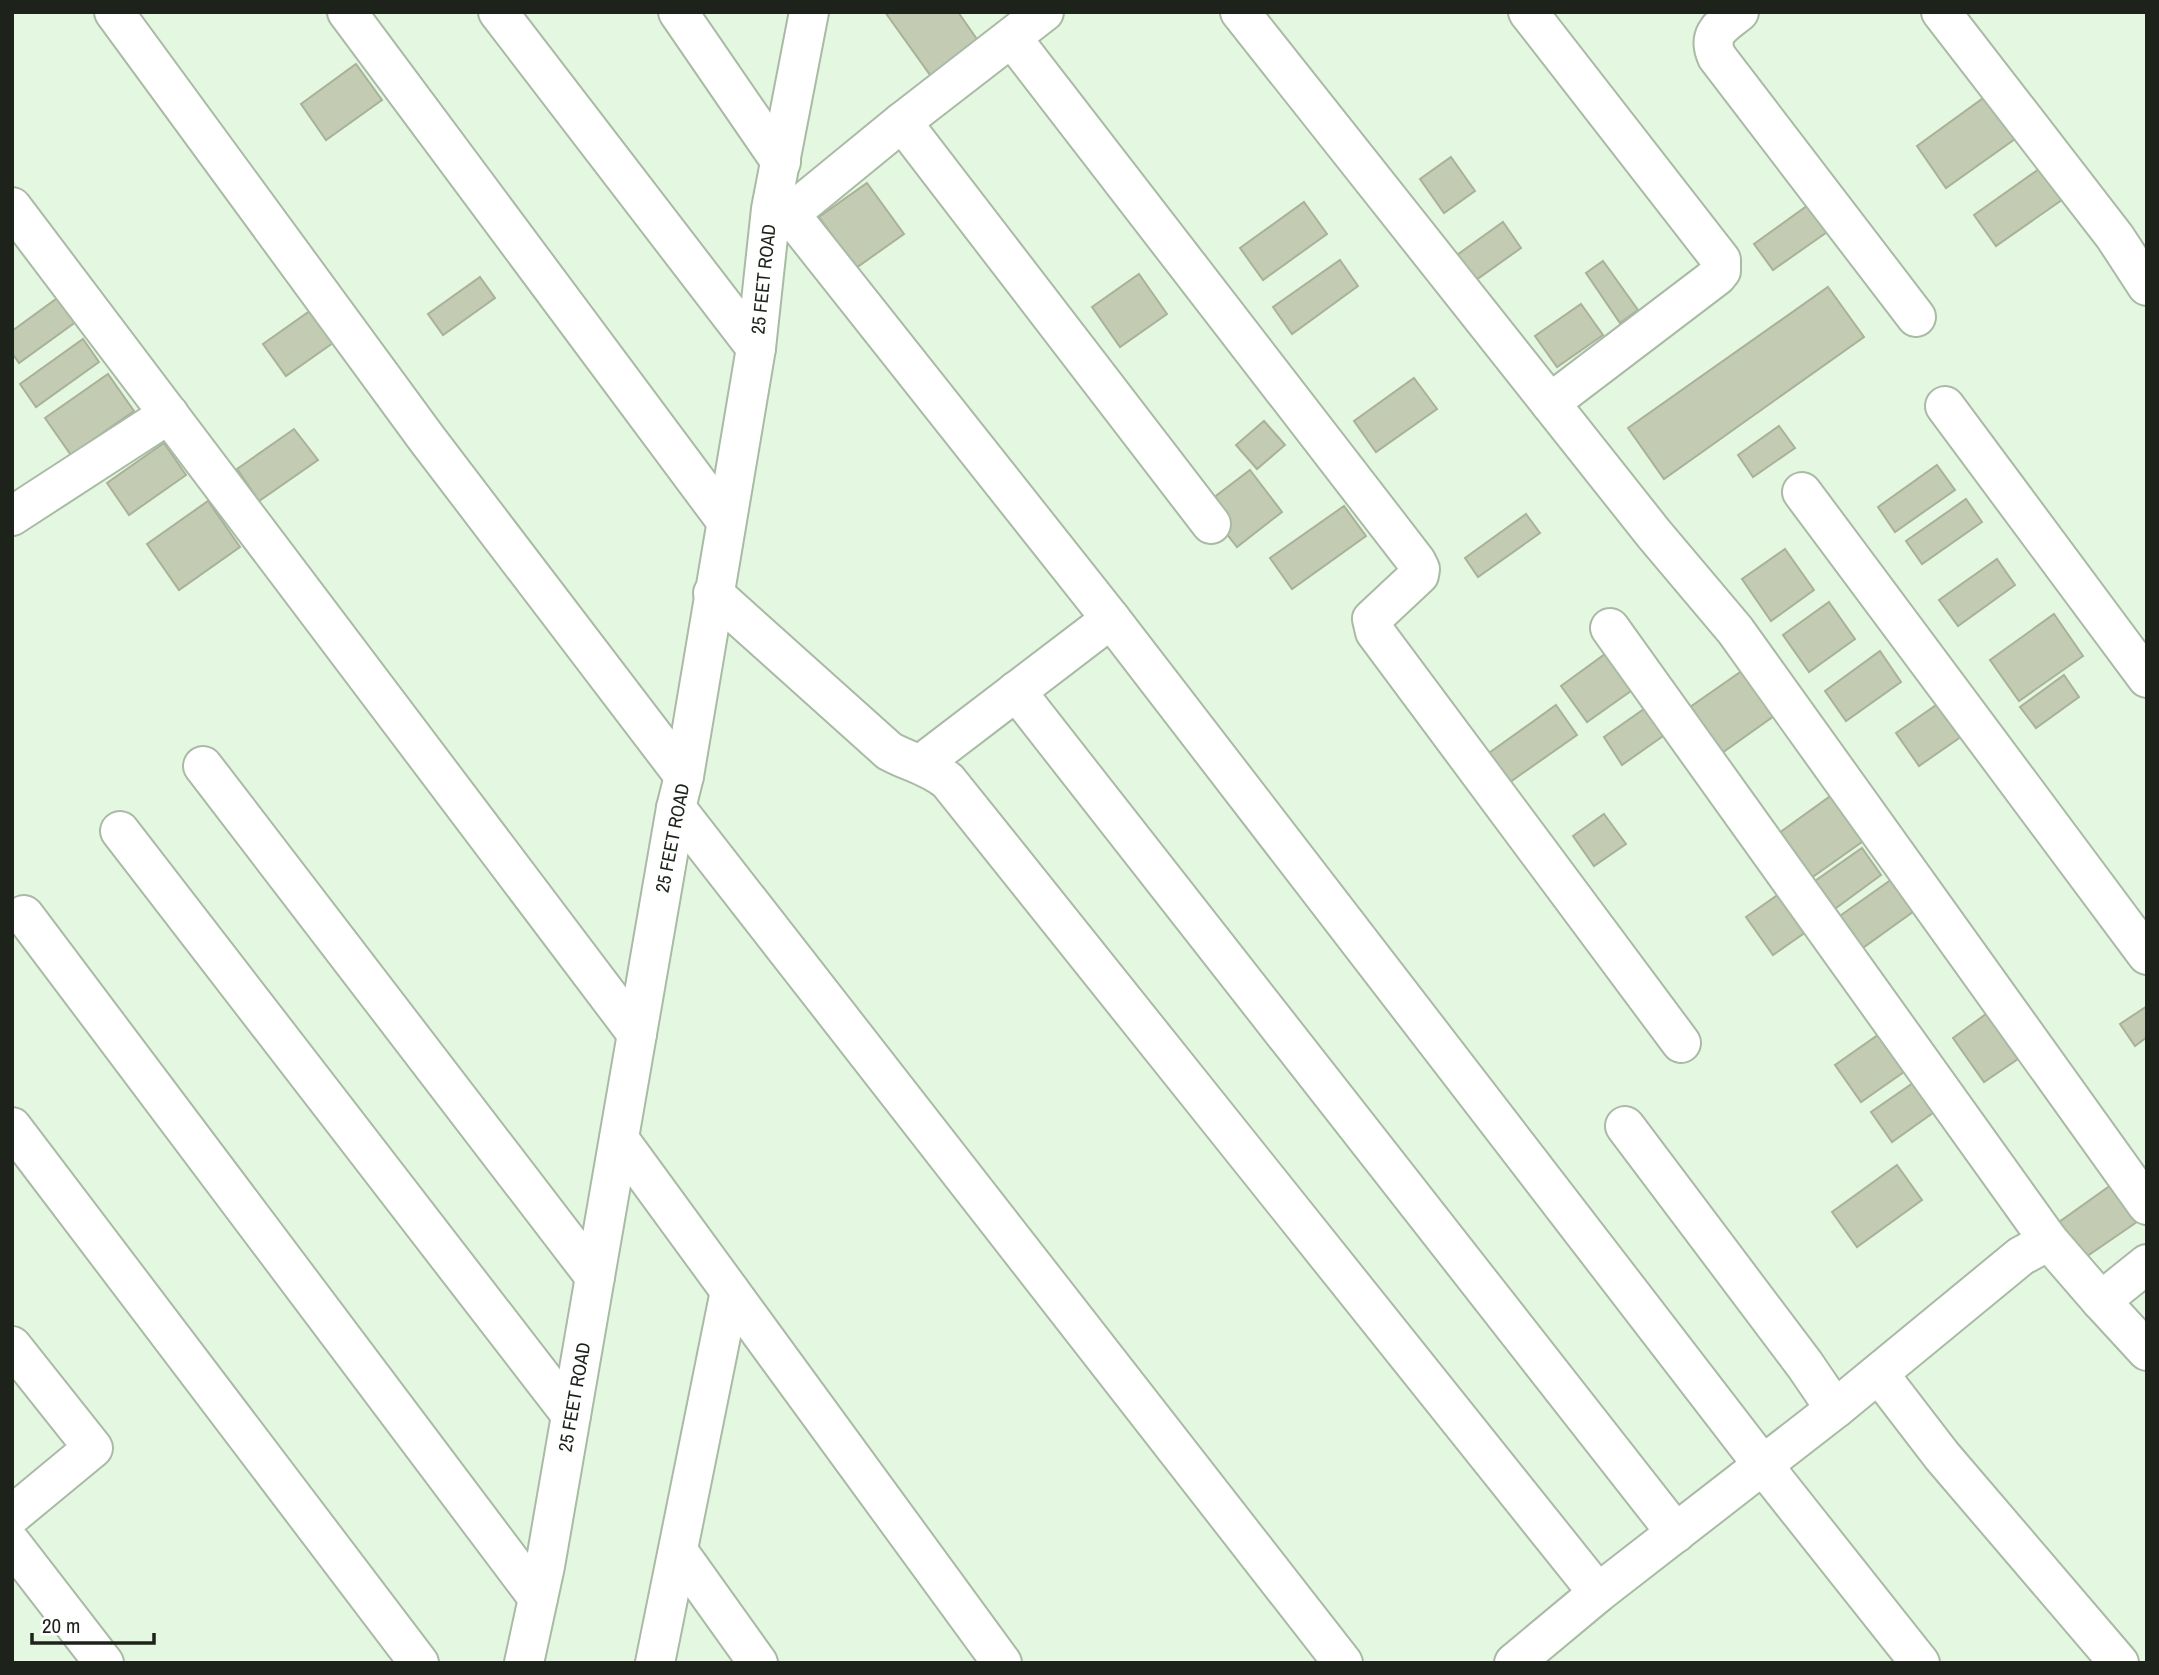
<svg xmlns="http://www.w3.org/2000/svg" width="2159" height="1675" font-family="'Archivo Narrow',sans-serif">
	<rect width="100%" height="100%" fill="#e4f7e1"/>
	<g fill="#c3cbb2" stroke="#aab199" stroke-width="2">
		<polygon points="885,12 958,12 981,45 933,79"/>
		<polygon points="356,64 382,100 326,140 301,104"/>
		<polygon points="1993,91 2022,134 1946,188 1917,146"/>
		<polygon points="1451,157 1475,191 1444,213 1420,179"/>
		<polygon points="2046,164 2069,195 1996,246 1974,215"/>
		<polygon points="867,183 904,234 856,268 819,217"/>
		<polygon points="1304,202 1327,234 1263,280 1240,248"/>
		<polygon points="1811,203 1830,230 1773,270 1754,244"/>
		<polygon points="1503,222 1521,248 1476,280 1457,255"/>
		<polygon points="1340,260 1358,286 1292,334 1273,307"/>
		<polygon points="1603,261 1638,310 1620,323 1586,273"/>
		<polygon points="1139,274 1167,314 1120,347 1092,307"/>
		<polygon points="480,277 495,298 443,335 428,314"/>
		<polygon points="1828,287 1864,337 1664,479 1628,428"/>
		<polygon points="67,291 84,316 19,363 12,353 12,331"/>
		<polygon points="324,301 347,333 286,376 263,344"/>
		<polygon points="1581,304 1603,335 1557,367 1535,336"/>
		<polygon points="83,339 99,362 36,407 20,384"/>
		<polygon points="108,374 134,411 71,455 45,418"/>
		<polygon points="1414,378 1437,409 1376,452 1354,421"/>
		<polygon points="1264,421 1285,445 1257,469 1236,445"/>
		<polygon points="1779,426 1795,448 1753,477 1738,455"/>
		<polygon points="294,429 318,460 259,501 237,469"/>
		<polygon points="164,443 186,475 129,515 107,483"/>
		<polygon points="1937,465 1955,490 1895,532 1878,507"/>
		<polygon points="1250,470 1282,512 1237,547 1204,505"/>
		<polygon points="1966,499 1982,522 1922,564 1906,541"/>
		<polygon points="208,501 240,547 179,590 147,544"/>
		<polygon points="1344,506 1366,536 1292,589 1270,558"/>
		<polygon points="1526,514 1540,533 1478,577 1465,558"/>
		<polygon points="1785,549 1814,590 1771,621 1742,579"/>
		<polygon points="1997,559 2015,585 1958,626 1939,600"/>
		<polygon points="1829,602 1855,639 1809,672 1783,635"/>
		<polygon points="2054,614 2083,656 2019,701 1990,660"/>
		<polygon points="1612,649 1638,686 1587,722 1561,686"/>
		<polygon points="1880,651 1901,682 1846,721 1825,691"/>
		<polygon points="1749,666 1781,711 1712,760 1680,714"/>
		<polygon points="2064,675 2079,697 2036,728 2020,707"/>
		<polygon points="1942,701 1965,734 1919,766 1896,733"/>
		<polygon points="1654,702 1673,729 1622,765 1604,737"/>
		<polygon points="1556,705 1577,735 1503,787 1482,758"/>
		<polygon points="1836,792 1869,837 1804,883 1772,838"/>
		<polygon points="1604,814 1626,844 1594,866 1573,836"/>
		<polygon points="1862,848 1881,875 1825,916 1805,888"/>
		<polygon points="1895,877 1917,909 1853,955 1830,923"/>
		<polygon points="1786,889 1813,927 1773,955 1746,917"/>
		<polygon points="2147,1006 2147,1037 2135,1046 2120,1024"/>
		<polygon points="1986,1014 2018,1059 1984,1082 1953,1038"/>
		<polygon points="1885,1030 1911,1067 1861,1102 1835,1065"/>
		<polygon points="1916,1081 1937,1110 1892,1142 1871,1112"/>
		<polygon points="1897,1165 1922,1200 1857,1247 1832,1212"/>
		<polygon points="2121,1178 2147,1215 2077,1263 2052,1227"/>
	</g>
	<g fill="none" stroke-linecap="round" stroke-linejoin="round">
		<defs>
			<g id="minor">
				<polyline points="114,12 427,439 684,776"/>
				<polyline points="347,12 726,521"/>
				<polyline points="498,12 756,348"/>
				<polyline points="678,12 781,162"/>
				<polyline points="1240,12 1654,534 1735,630 2147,1205"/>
				<polyline points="1528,12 1721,260 1721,271 1717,276 1550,403"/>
				<path d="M1739,12C1723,25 1706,33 1717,57L1916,317"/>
				<polyline points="1941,12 2115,237 2147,286"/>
				<polyline points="1012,38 1416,561 1420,569 1419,575 1372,619 1375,632 1681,1043"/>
				<polyline points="902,122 1211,524"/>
				<polyline points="12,207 637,1034"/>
				<polyline points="790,214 1111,619 1762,1464 1920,1663"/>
				<polyline points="770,230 902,122 1044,12"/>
				<polyline points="1945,406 2147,678"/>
				<polyline points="1802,492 2147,955"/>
				<polyline points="12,516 169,414"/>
				<path d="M713,593L889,751C909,762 930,766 948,781L1598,1593"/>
				<polyline points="1610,628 2049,1241"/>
				<polyline points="1016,691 1676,1533"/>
				<polyline points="921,764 1111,619"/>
				<polyline points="203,766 595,1277"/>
				<polyline points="676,808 1343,1663"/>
				<polyline points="120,831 571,1415"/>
				<polyline points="24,915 538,1598"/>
				<polyline points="1625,1126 1805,1365 1835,1409"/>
				<polyline points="12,1127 419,1663"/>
				<polyline points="619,1139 1002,1663"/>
				<polyline points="2147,1264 2101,1301 2147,1351"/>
				<polyline points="12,1346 93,1448 12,1515"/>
				<polyline points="1879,1374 1942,1456 2119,1663"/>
				<polyline points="12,1544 104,1663"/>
				<polyline points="678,1551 758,1663"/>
				<polyline points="655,1663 730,1291"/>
				<polyline points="1514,1663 1598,1593 1835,1409 2021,1256 2049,1241 2101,1301"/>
			</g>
			<polyline id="tertiary" points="524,1663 545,1566 676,808 684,776 756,348 771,209 809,12"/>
		</defs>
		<use href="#minor" stroke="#a9baa5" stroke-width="42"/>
		<use href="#tertiary" stroke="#a9baa5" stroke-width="42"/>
		<use href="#minor" stroke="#fff" stroke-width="38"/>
		<use href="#tertiary" stroke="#fff" stroke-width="38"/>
	</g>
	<g text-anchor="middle" stroke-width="5" stroke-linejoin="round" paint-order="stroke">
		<g font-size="19" fill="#1d231b" stroke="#fff">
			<text transform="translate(763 279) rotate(-84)" y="7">25 FEET ROAD</text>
			<text transform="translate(672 838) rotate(-79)" y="7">25 FEET ROAD</text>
			<text transform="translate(574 1397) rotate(-80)" y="7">25 FEET ROAD</text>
		</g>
	</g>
	<rect width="2159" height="1675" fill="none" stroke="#1d231b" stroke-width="28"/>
	<path d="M32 1633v10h122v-10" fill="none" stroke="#1d231b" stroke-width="3.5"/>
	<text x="42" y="1633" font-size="21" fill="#1d231b" stroke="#ffffff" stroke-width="5" paint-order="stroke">20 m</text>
</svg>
